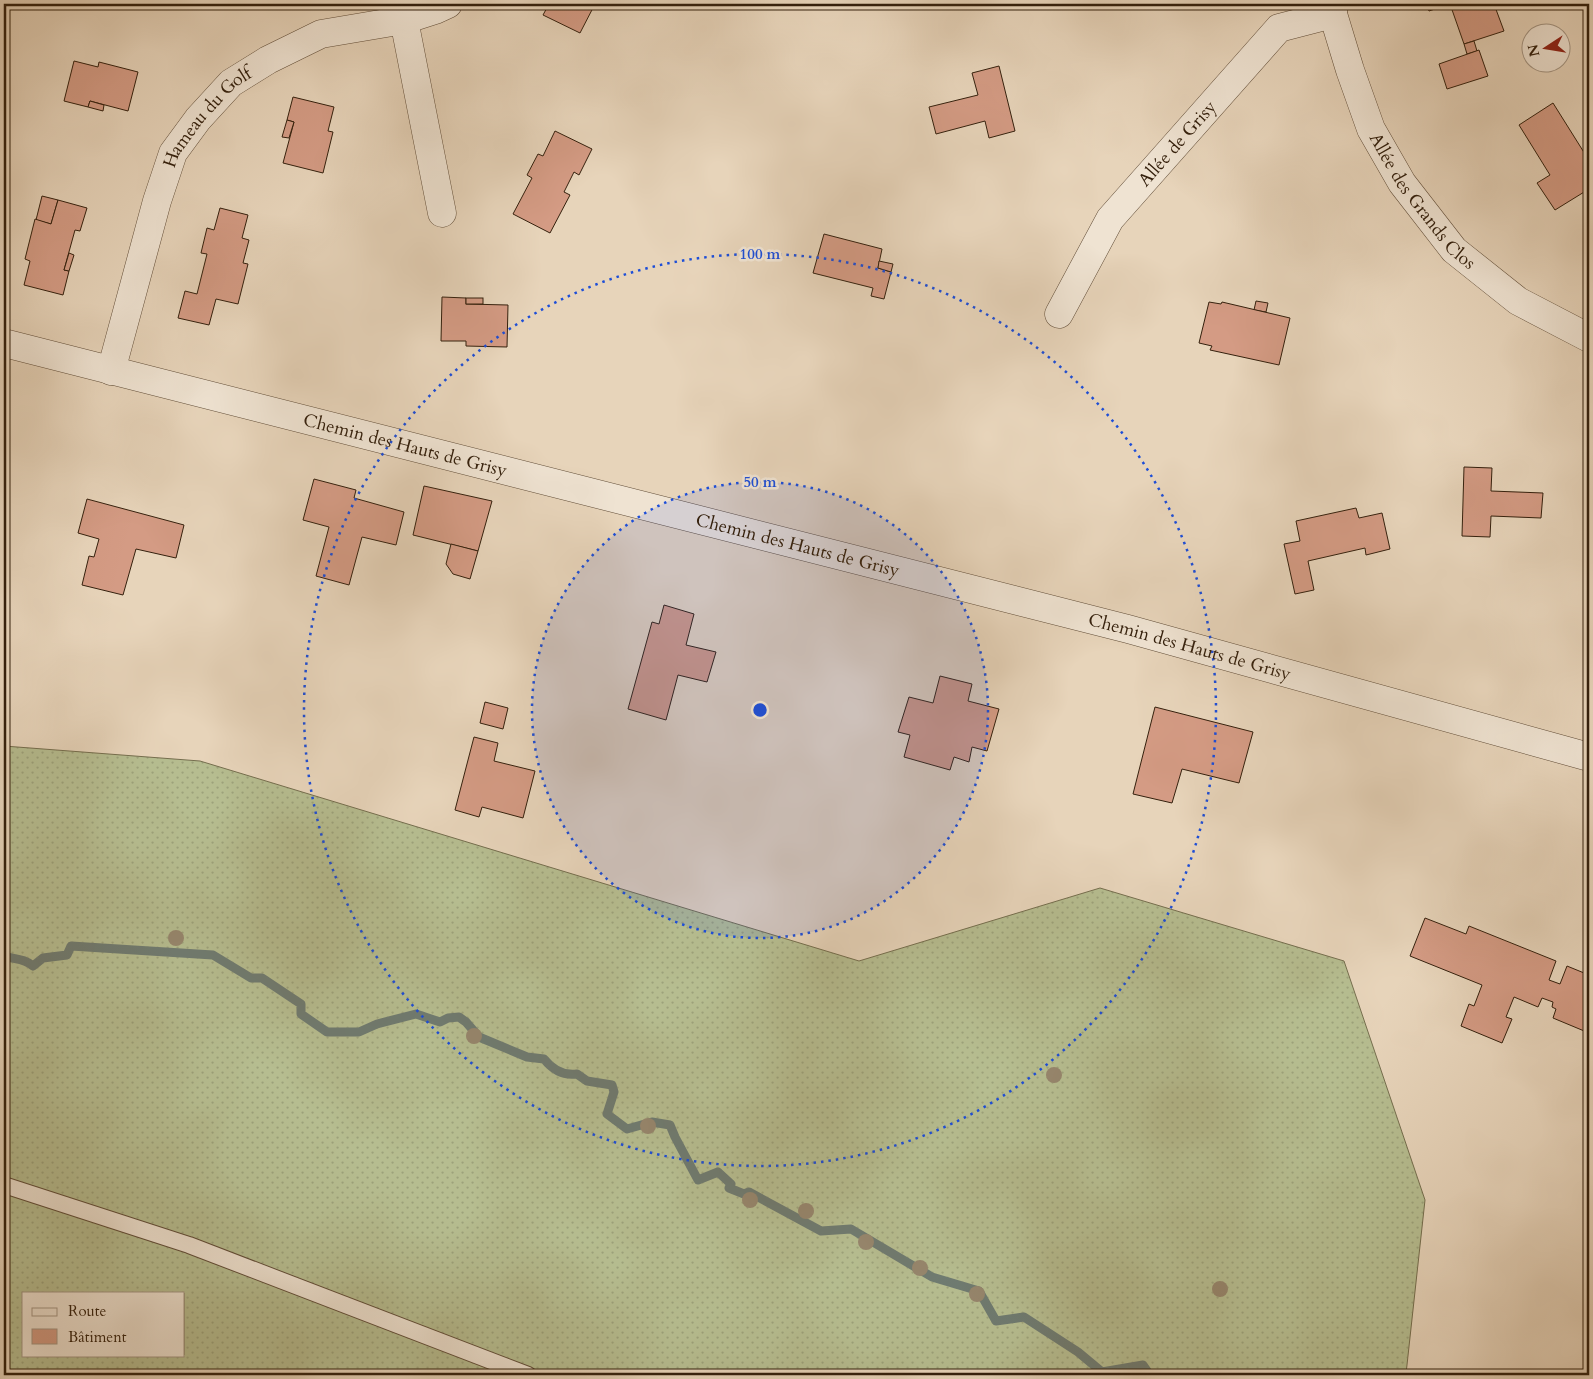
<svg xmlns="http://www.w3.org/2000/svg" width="1593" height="1379" font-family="Cardo,serif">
	<defs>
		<pattern id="grass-dots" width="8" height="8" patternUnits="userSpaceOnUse" patternTransform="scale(1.25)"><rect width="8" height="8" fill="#b6bd90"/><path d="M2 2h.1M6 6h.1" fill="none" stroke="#9da27b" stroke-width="1.8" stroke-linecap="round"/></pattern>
	</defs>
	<rect width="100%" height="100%" fill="#e7d4ba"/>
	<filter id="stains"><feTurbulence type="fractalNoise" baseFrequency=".004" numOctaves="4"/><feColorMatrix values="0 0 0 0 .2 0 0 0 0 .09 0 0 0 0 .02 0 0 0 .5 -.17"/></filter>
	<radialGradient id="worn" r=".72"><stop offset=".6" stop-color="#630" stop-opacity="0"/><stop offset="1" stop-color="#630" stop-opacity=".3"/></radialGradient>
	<path fill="url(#grass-dots)" stroke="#756e4e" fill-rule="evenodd" d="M4,746L200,761L859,961L1100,888L1344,961L1425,1200L1406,1374L1408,1375H4ZM24,1293H184V1355H24Z"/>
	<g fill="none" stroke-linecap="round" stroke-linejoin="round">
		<path stroke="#6f7b71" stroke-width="9" d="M4,956C16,960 23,958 33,966L43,958L67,955L71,946L213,955L251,978H262L301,1004V1014L327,1032H359L377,1024L416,1014L440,1022L448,1018L459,1017L466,1022L479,1037L527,1057L544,1059C552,1069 563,1076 577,1074L587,1081L612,1085L614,1092L607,1114L627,1129L652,1122L670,1125L675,1137L698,1180L718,1172L731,1184L729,1188L744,1194L749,1192L821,1231L851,1229L932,1277L979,1291L996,1321L1024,1317L1078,1352L1102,1372L1143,1365L1150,1375"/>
	</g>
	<g fill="#d49b84" stroke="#34200d">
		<polygon points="549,4 595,4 580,33 543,15"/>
		<polygon points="1426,4 1494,4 1504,31 1464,44 1450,4 1429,11"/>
		<polygon points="1474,41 1477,51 1467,54 1464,44"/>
		<polygon points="1479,50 1488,76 1447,89 1439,64"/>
		<polygon points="74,61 98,67 99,62 138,72 128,111 90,101 88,107 64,101"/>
		<polygon points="999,66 1015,131 989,138 985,121 936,134 929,107 978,95 972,73"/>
		<polygon points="293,97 334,107 328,131 333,132 323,173 283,163 294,122 287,120"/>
		<polygon points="90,101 104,105 103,111 88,107"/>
		<polygon points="1553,103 1585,154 1589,151 1589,189 1555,210 1537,183 1550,175 1519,125"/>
		<polygon points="287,120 294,122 289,138 282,137"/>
		<polygon points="555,131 592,149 579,175 574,172 564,192 570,195 550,233 513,214 532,178 527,175 538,154 543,156"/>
		<polygon points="42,196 58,200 51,224 36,220"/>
		<polygon points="58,200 87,208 80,231 75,230 64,270 69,271 63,295 24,285 30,261 25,259 35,219 51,224"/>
		<polygon points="220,208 248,215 242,238 249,240 243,263 248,264 238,304 216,299 209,325 178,318 185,291 197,294 207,254 201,253 207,228 214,230"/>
		<polygon points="824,234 882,249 878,268 891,272 884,299 871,296 873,288 813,273"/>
		<polygon points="69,253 74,255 69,271 64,270"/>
		<polygon points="879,261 893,264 891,272 878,268"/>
		<polygon points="442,297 466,298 466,304 508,305 507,347 466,346 466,341 441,341"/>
		<rect x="466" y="298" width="17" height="6"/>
		<polygon points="1256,301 1268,303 1266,312 1254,310"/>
		<polygon points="1209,302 1221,304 1222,302 1290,318 1279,365 1210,350 1212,346 1199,343"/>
		<polygon points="1464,467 1492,468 1491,491 1543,493 1541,518 1491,516 1490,537 1462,536"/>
		<polygon points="314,479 356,490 354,498 404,512 396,545 362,537 349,585 316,576 329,527 303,520"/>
		<polygon points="424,486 492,501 478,551 413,535"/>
		<polygon points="87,499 184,525 176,558 136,549 123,595 82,585 89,556 94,557 99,539 78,533"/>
		<polygon points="1356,508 1359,518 1382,513 1390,549 1366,555 1365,548 1308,561 1314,590 1295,594 1284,544 1300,541 1296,521"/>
		<polygon points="451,544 478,551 470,579 453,574 446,564"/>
		<polygon points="664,605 694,614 686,645 716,652 707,682 678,675 666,720 628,709 652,622 659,624"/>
		<polygon points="940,676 972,684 968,701 999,709 987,751 972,747 969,762 954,757 950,770 904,757 910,735 898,732 909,697 933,703"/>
		<polygon points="485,702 508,708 503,729 480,723"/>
		<polygon points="1155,707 1253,732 1239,783 1182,769 1172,803 1133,794"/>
		<polygon points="474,737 498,743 494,761 535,771 523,818 482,807 479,817 455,810"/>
		<polygon points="1425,918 1466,934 1469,926 1556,961 1549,980 1560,984 1567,966 1589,975 1589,1033 1553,1018 1556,1009 1552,1007 1553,1002 1542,998 1538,1007 1514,997 1506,1017 1512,1019 1502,1043 1461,1026 1469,1004 1474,1006 1482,985 1410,956"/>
	</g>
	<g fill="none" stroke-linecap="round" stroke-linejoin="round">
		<defs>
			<polyline id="lane" points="4,1185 189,1245 528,1375"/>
			<g id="street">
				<path id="s1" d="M1333,4V14L1350,70L1371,129L1402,183L1454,250L1518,301L1589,338"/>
				<polyline points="404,20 442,213"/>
				<path id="s2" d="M1059,314L1110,219L1279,28L1333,14"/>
				<path id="s3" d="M4,343L1128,629L1589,757"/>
				<path id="s4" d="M111,371L157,201L173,153L198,119L231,83L268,60L321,34L404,20L435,10L448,4"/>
			</g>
		</defs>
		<use href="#lane" stroke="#614d38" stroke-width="18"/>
		<use href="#street" stroke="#614d38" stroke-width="29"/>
		<use href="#lane" stroke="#efe3d2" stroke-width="16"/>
		<use href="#street" stroke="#efe3d2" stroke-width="28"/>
	</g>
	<g fill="#96866d">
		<circle cx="176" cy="938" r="8"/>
		<circle cx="474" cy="1036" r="8"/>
		<circle cx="1054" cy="1075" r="8"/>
		<circle cx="648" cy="1126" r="8"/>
		<circle cx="750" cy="1200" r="8"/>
		<circle cx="806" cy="1211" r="8"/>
		<circle cx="866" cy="1242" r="8"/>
		<circle cx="920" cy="1268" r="8"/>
		<circle cx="1220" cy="1289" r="8"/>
		<circle cx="977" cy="1294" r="8"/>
	</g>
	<circle cx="760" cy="710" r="228" fill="#1d4ed8" fill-opacity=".12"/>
	<g fill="none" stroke="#1d4ed8" stroke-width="2.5" stroke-dasharray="2.5 5">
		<circle cx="760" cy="710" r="228"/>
		<circle cx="760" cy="710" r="456"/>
	</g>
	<g text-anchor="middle" stroke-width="5" stroke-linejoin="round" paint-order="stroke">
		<g font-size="18" fill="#34200d" stroke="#efe3d2">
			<text dy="6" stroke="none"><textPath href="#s4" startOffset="276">Hameau du Golf</textPath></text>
			<text dy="6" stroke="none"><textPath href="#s2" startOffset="209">Allée de Grisy</textPath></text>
			<text dy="6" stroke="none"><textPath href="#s1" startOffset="220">Allée des Grands Clos</textPath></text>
			<text dy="6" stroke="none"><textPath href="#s3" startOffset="414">Chemin des Hauts de Grisy</textPath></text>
			<text dy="6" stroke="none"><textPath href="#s3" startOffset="819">Chemin des Hauts de Grisy</textPath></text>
			<text dy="6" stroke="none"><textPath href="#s3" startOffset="1224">Chemin des Hauts de Grisy</textPath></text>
		</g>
	</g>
	<circle cx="760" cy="710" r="8" fill="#1d4ed8" stroke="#efe3d2" stroke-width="2.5"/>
	<g font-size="15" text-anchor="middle" font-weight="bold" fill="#1d4ed8" stroke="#efe3d2" stroke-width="5" stroke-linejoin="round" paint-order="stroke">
		<text x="760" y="259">100 m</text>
		<text x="760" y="487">50 m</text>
	</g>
	<rect width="1593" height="1379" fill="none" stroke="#e7d4ba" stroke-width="20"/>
	<rect x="5" y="5" width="1583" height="1369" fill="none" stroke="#34200d" stroke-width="2.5"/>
	<rect x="10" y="10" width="1573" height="1359" fill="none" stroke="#34200d"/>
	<rect x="22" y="1292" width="162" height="65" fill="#efe3d2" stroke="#a49583"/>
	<rect x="32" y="1308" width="25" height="8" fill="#efe3d2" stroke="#a49583"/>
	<text x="68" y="1316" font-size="15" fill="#34200d">Route</text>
	<rect x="32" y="1329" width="25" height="15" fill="#d49b84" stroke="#a49583"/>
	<text x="68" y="1342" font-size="15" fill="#34200d">Bâtiment</text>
	<g transform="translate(1546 48) rotate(258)"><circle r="24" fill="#efe3d2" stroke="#a49583"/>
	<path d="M0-4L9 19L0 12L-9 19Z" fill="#8f2418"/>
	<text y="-8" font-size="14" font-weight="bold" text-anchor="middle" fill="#34200d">N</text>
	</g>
	<rect width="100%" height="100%" filter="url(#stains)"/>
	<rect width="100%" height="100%" fill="url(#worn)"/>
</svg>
